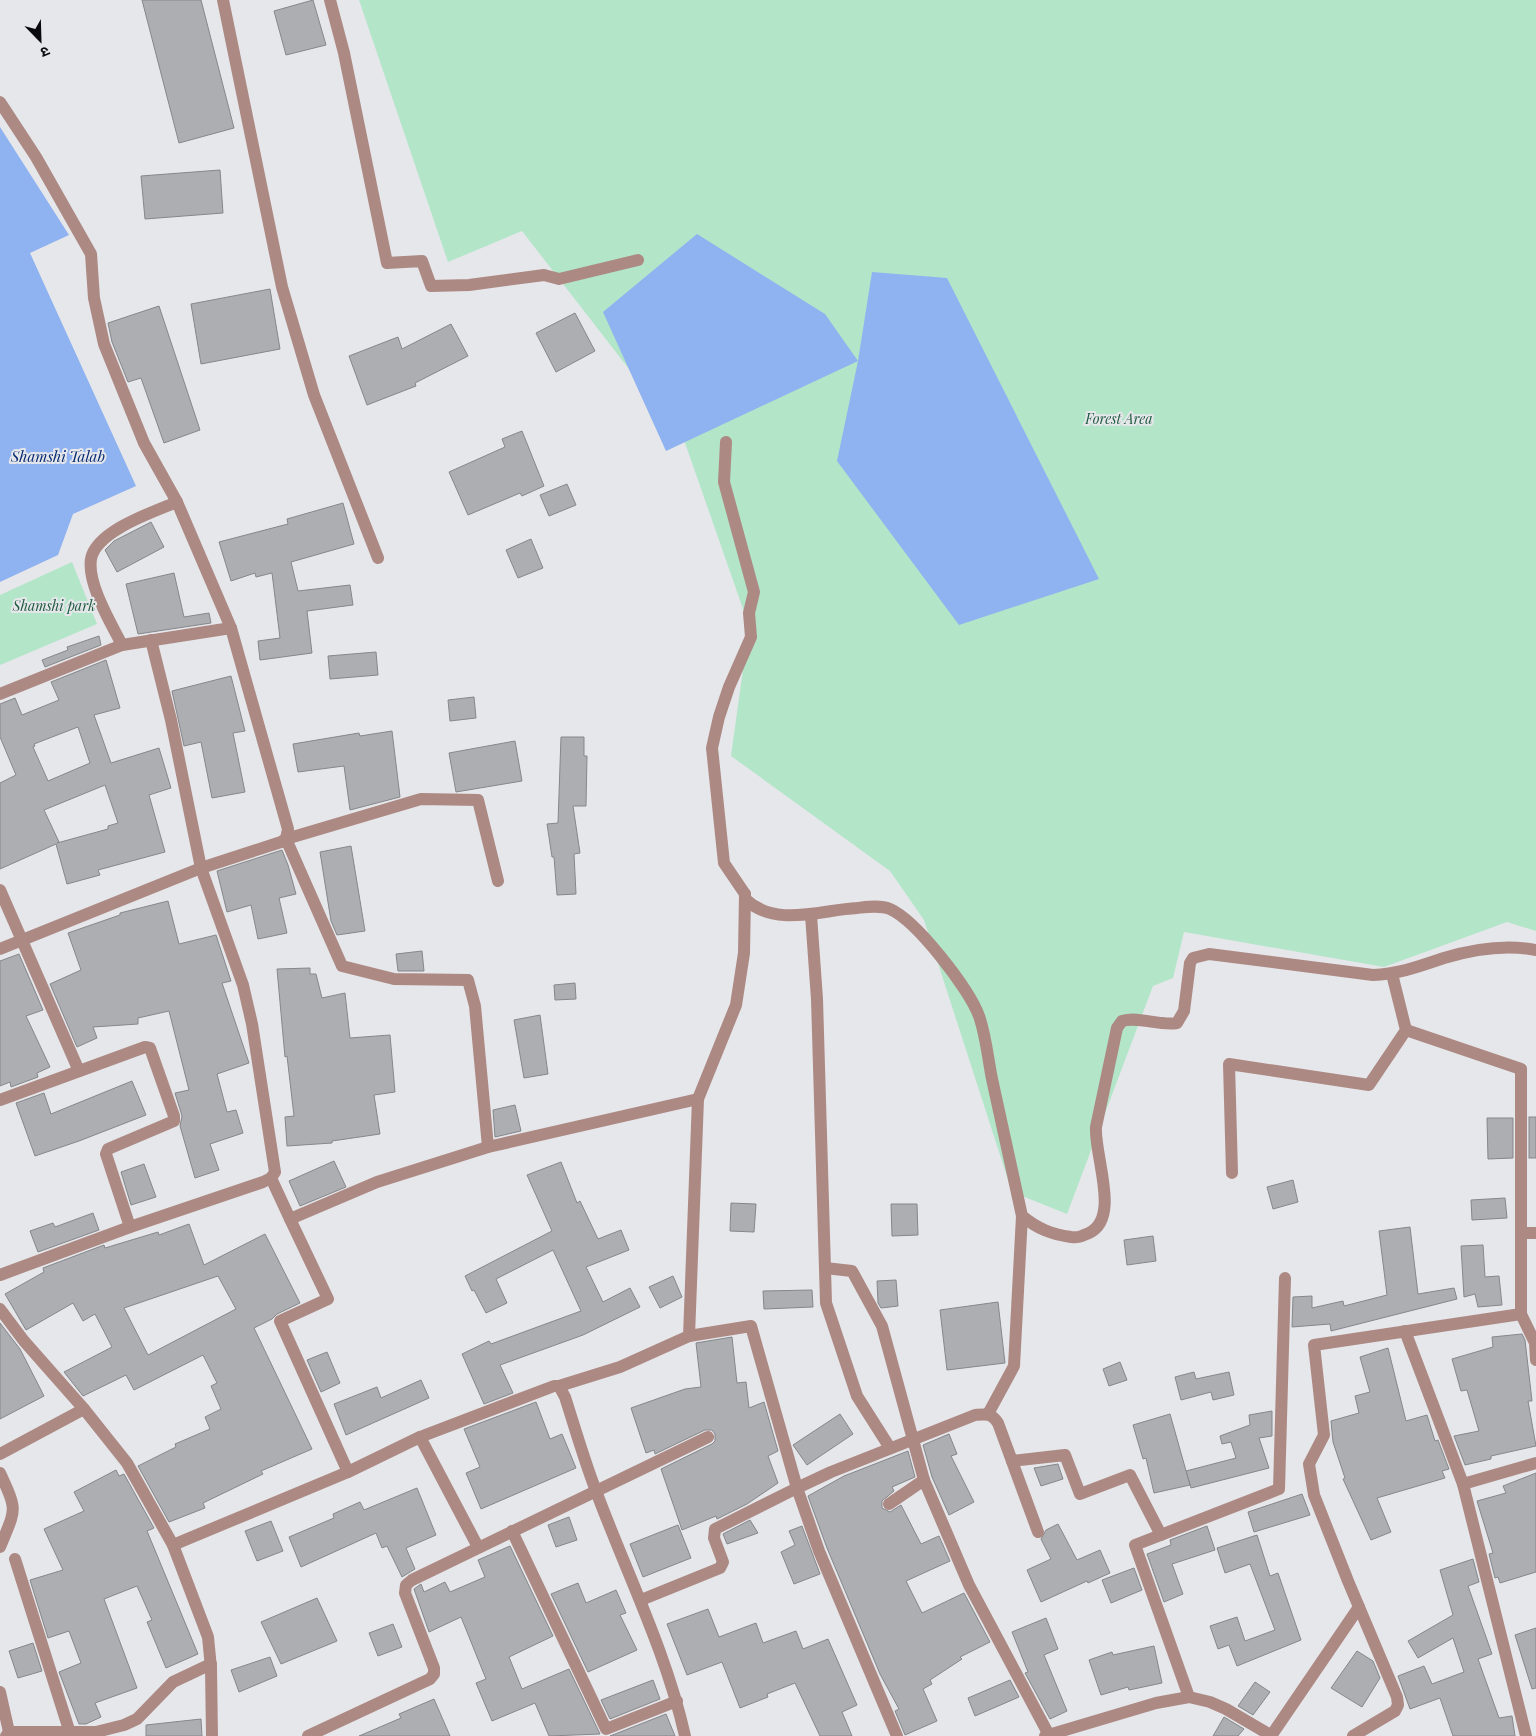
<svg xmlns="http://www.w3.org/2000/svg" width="1536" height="1736" font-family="'Playfair Display','Noto Sans Devanagari',serif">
	<rect width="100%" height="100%" fill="#e6e7eb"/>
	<g fill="#b3e5c9">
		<polygon points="359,0 1536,0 1536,931 1507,922 1384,967 1184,932 1173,978 1153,986 1067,1214 1012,1192 924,920 890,871 731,756 749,626 684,440 522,231 448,262"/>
		<polygon points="72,562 97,624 0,665 0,595"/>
	</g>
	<g fill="#8fb2f0">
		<polygon points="0,127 69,235 30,253 136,486 73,514 58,555 0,582"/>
		<polygon points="697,234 825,314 858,361 872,272 947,278 1099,579 959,625 837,461 858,361 666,451 603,312"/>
	</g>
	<g fill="#adaeb2" stroke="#86878b" fill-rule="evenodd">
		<polygon points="142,0 201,0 234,128 179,143"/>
		<polygon points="313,0 326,45 286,55 274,11"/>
		<polygon points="220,170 223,213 145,219 141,176"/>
		<polygon points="270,289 280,349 201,364 191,304"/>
		<polygon points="159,306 200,430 164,443 141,378 128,382 112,342 108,323"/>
		<polygon points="575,313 595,351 556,372 536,333"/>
		<polygon points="451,324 468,356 415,383 416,386 367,405 349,356 398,337 402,349"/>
		<polygon points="522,431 544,486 522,496 520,493 468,515 449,472 505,447 502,439"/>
		<polygon points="567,484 576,505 549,516 540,495"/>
		<polygon points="343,503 354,544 291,562 298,591 350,585 353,605 307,611 312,653 260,660 258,641 280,638 272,573 256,577 255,573 231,581 219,542 288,524 287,519"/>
		<polygon points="151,522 164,547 117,572 105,550 114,541"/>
		<polygon points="531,539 543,568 518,578 506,550"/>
		<polygon points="174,573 184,617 209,613 211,623 138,634 126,584"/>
		<polygon points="99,636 101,645 45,667 42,660 68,650 67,647"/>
		<polygon points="376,652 378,675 330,679 328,656"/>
		<path d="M106,660L120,708L94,715L111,763L159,748L171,788L149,795L165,852L98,870L100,875L67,884L56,844L0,869V783L16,775L0,737V704L15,698L22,715L59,700L51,682ZM78,727L90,763L48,781L33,747L35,746L34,744ZM105,785L118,823L108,826V829L57,843L59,842L44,810Z"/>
		<polygon points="231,676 245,731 233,733 245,792 212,798 201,742 184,746 172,691"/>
		<polygon points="474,697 476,718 450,721 448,700"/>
		<polygon points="392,731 400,797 350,810 344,766 298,772 293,744 359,733 360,736"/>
		<polygon points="561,737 584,737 584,756 587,756 586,806 573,806 580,853 574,854 576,894 557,895 554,857 552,857 547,824 558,823"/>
		<polygon points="515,741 522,781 456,792 449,753"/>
		<polygon points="351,846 365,931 337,935 331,921 320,852"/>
		<polygon points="282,850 288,865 296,894 279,898 287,933 258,939 251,905 227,912 217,871"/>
		<polygon points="168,901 179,944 216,935 231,981 222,983 249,1063 217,1074 227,1112 236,1110 243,1133 210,1144 219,1170 195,1178 180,1126 182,1116 175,1093 189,1090 169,1011 138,1018 138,1024 93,1027 97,1038 77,1047 50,984 81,970 68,933 120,915 120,913"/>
		<polygon points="422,951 424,971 398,971 396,954"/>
		<polygon points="19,954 43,1010 26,1016 50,1067 37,1073 38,1077 11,1087 10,1082 0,1086 0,961"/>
		<polygon points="310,968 310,974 316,974 322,998 345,993 350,1038 390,1035 395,1092 374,1095 380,1134 332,1141 332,1143 287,1146 285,1117 294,1116 287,1056 285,1057 277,969"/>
		<polygon points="575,983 576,999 555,1000 554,985"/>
		<polygon points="540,1015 548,1074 524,1078 514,1020"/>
		<polygon points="132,1081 146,1115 79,1141 35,1156 16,1103 44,1093 51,1114"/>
		<polygon points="515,1105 521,1131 495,1137 493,1110"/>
		<rect x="1529" y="1117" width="7" height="41"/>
		<polygon points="1487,1118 1513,1118 1513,1158 1488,1159"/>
		<polygon points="334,1161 346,1187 300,1206 289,1181"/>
		<polygon points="561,1162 577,1203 580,1201 598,1239 621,1230 629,1250 586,1267 603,1302 630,1288 640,1307 583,1335 500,1365 513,1393 484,1404 462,1354 489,1341 491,1344 581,1311 553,1250 496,1279 507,1303 486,1313 474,1290 472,1291 465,1276 552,1231 527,1175"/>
		<polygon points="144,1164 156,1197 131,1205 121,1172"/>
		<polygon points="1293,1180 1298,1202 1273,1209 1267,1187"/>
		<polygon points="1505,1198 1507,1218 1472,1220 1471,1200"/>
		<polygon points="731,1203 756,1204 754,1232 730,1231"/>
		<polygon points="891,1204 917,1204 918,1235 892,1236"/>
		<polygon points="93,1213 99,1230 38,1252 30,1231 53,1223 55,1227"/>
		<path d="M189,1224L204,1265L265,1234L300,1303L277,1314L272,1319L254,1328L312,1449L261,1471L263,1474L203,1503L205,1508L169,1522L138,1466L176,1447L175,1444L210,1429L205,1417L221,1409L211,1386L217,1383L203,1355L134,1390L126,1375L83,1396L64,1372L112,1347L95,1314L83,1321L73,1303L26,1330L5,1294L44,1272L43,1268L104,1245L105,1248L158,1232L159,1235ZM218,1276L236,1309L148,1355L124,1308Z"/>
		<polygon points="1410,1227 1418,1294 1454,1288 1457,1299 1331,1331 1330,1324 1292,1327 1293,1297 1312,1296 1312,1308 1343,1301 1344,1306 1387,1295 1379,1231"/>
		<polygon points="1153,1236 1156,1261 1127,1265 1124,1240"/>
		<polygon points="1483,1245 1485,1277 1499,1276 1502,1305 1478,1307 1475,1294 1464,1297 1461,1246"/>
		<polygon points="673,1276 682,1297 660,1308 649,1287"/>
		<polygon points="896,1280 898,1306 881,1308 878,1303 877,1281"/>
		<polygon points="812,1290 813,1307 764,1309 763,1291"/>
		<polygon points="998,1302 1005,1363 947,1370 940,1310"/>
		<polygon points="0,1323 20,1349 44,1396 0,1419"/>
		<polygon points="1522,1334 1525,1340 1532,1401 1528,1401 1536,1446 1491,1456 1491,1459 1465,1465 1454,1436 1479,1431 1467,1390 1461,1391 1452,1359 1493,1347 1492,1337"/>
		<polygon points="732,1337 737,1383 746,1382 749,1408 764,1402 778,1451 768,1456 778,1483 747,1504 717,1519 716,1516 682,1530 661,1469 712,1444 715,1441 715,1434 712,1430 705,1430 655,1454 654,1450 646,1453 631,1408 685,1389 701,1387 696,1343"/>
		<polygon points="1388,1348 1406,1421 1427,1415 1435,1441 1438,1440 1449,1469 1442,1471 1445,1478 1377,1498 1391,1532 1371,1540 1343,1479 1345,1478 1333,1442 1331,1421 1359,1413 1355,1396 1370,1392 1360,1357"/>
		<polygon points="327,1352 340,1383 321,1392 307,1360"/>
		<polygon points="1120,1362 1127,1380 1109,1386 1103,1369"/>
		<polygon points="1194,1372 1196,1379 1229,1372 1234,1395 1213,1400 1211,1392 1181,1400 1175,1377"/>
		<polygon points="421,1380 429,1398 346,1435 334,1404 377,1387 381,1398"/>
		<polygon points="536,1402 550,1439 562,1434 576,1468 481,1509 466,1473 480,1467 464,1429"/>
		<polygon points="1272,1411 1272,1436 1259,1438 1269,1468 1191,1488 1186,1471 1236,1458 1231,1442 1222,1444 1220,1436 1250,1425 1249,1415"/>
		<polygon points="840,1414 853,1434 807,1465 793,1445"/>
		<polygon points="1170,1414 1190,1485 1154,1493 1146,1458 1143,1459 1133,1425"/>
		<polygon points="949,1434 957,1454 951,1456 974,1502 949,1515 932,1477 923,1445"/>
		<polygon points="908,1451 915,1477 892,1487 894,1491 882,1501 882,1508 890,1512 901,1505 921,1544 939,1536 950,1561 906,1581 922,1613 964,1593 990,1642 960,1657 962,1659 930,1680 932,1684 923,1689 937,1721 905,1735 895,1711 899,1709 880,1674 827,1548 808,1496 844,1476"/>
		<polygon points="1058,1464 1063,1479 1041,1486 1034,1468"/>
		<polygon points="116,1470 119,1476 124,1474 154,1528 147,1531 198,1654 166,1668 147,1622 152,1620 137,1586 104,1599 137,1688 95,1703 101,1717 86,1724 79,1724 59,1672 81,1663 69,1631 48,1638 30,1580 63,1570 44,1529 84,1511 74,1492"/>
		<polygon points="1536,1473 1536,1572 1500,1583 1498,1577 1495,1578 1489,1554 1493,1553 1477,1501 1506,1493 1503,1486"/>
		<polygon points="417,1488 436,1535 406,1548 415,1569 402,1577 387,1546 382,1548 376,1533 301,1567 289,1537 334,1518 333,1514 360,1502 364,1510"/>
		<polygon points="1302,1494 1310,1515 1254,1532 1248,1512"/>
		<polygon points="569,1517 577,1540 556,1547 548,1525"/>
		<polygon points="750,1520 758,1533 727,1544 723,1534"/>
		<polygon points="271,1521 283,1551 257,1561 245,1531"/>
		<polygon points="1058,1524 1077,1560 1100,1550 1110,1573 1088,1583 1087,1581 1041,1602 1027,1570 1051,1559 1041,1539 1046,1530"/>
		<polygon points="678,1525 691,1558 643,1577 630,1544"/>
		<polygon points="802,1526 820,1574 794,1584 781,1552 795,1545 789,1531"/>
		<polygon points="1207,1526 1215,1550 1172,1564 1183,1594 1164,1602 1147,1554 1171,1545 1170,1540"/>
		<polygon points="1257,1535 1270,1576 1278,1573 1301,1640 1237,1666 1229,1645 1218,1649 1210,1626 1237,1617 1245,1641 1275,1630 1250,1564 1225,1573 1217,1548"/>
		<polygon points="510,1546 553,1636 509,1657 522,1689 569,1669 600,1734 549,1736 535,1703 492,1721 476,1683 486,1679 461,1617 429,1632 414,1589 421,1584 424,1592 445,1582 450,1592 485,1577 478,1560"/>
		<polygon points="1473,1559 1479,1582 1468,1586 1492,1654 1478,1659 1499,1718 1512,1716 1515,1736 1453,1736 1440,1698 1410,1709 1398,1676 1424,1666 1432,1684 1464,1672 1453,1638 1418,1658 1408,1641 1453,1615 1440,1570"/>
		<polygon points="1134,1568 1142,1590 1111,1603 1102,1580"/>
		<polygon points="578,1583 586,1603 616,1590 626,1613 620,1615 637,1650 588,1672 551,1594"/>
		<polygon points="317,1598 337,1641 281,1664 261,1622"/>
		<polygon points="708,1609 719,1637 756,1623 763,1643 796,1631 803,1649 828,1639 857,1705 842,1712 852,1736 820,1736 795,1683 767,1694 768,1697 740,1708 722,1662 687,1675 667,1624"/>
		<polygon points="1046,1618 1058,1649 1044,1655 1067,1711 1050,1719 1025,1673 1028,1672 1012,1632"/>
		<polygon points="393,1624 402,1647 378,1656 369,1633"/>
		<polygon points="1536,1628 1536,1688 1532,1689 1515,1635"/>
		<polygon points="33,1643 42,1671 18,1678 9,1651"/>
		<polygon points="1154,1646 1162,1683 1129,1690 1128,1687 1101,1695 1089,1660 1112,1652 1113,1655"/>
		<polygon points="1357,1651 1373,1661 1380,1678 1362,1707 1331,1688"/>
		<polygon points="270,1657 277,1676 239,1692 231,1670"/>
		<polygon points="653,1680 660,1699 610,1719 601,1700"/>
		<polygon points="1010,1680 1019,1697 975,1716 968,1698"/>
		<polygon points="1255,1682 1270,1692 1253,1715 1238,1706"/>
		<polygon points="434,1699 450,1736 359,1736 401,1718 399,1714"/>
		<polygon points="666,1714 675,1736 610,1736"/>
		<polygon points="1224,1717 1244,1729 1238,1736 1213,1736"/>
		<polygon points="201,1719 202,1736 146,1736 146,1725"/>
	</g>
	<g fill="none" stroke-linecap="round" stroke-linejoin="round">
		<g stroke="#ad8984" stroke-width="12">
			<polyline points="223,0 282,287 314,395 378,558"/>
			<polyline points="330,0 344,53 387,263 422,261 431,286 469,285 544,275 559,279 638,260"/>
			<polyline points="0,102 36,157 91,254 94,298 104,344 144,443 177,502 231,628 288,829 286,839 281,842 201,868 0,949"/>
			<path d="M726,442L724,482L754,592L749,613L751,637L729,687L719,717L712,748L724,863L745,894V899C776,928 820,910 857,908C867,907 880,905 890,909C917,921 969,989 979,1016C986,1036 988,1059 992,1079C1002,1125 1012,1170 1022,1216C1038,1229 1051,1234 1071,1237C1079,1238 1082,1236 1089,1233C1121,1218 1094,1156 1096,1127L1117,1028L1122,1021C1139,1016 1159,1026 1177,1023L1184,1011L1190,963L1193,958L1209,954L1373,975C1399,974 1420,966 1444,958C1474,949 1505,944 1536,950"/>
			<path d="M122,645C111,623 87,584 91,559C96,531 153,512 177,502"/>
			<polyline points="0,694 122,645 231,628"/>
			<polyline points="0,890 79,1071"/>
			<polyline points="811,915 817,999 826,1303 857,1396 890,1448"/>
			<polyline points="1406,1030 1521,1069 1521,1314 1535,1343 1536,1360"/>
			<polyline points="0,1100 145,1047 150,1048 174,1116 174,1121 108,1149 106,1154 130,1227"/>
			<polyline points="488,1147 475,1006 468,980 394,979 342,966 286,839 421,799 478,800 498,881"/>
			<polyline points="1232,1173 1229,1064 1369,1085 1406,1030 1392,974"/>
			<polyline points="271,1178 290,1219 377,1182 488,1147 698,1099 736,1005 744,953 745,894"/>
			<polyline points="290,1219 328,1299 280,1321 348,1472"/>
			<polyline points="1522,1233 1536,1233"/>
			<polyline points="825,1268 852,1271 882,1326 924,1480"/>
			<polyline points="0,1275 130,1227 263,1182 271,1178 275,1172 252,1024 243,985 201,868 171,720 151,640"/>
			<polyline points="0,1309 24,1341 84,1409 127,1463 173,1545 208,1637 211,1668 212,1736"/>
			<polyline points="1405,1331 1463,1484 1526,1736"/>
			<path d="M689,1336L751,1326L797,1488L831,1472L975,1415C987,1414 991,1413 998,1423L1038,1532"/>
			<polyline points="559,1386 620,1367 689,1336 698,1099"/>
			<polyline points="988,1414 1014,1366 1022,1216"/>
			<polyline points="420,1437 478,1547"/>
			<polyline points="0,1454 84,1409"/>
			<polyline points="1012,1461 1065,1455 1080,1494 1130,1475 1161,1535"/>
			<path d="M0,1473C18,1512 16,1508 0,1547"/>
			<polyline points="1463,1484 1536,1463"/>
			<polyline points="889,1504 924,1480 969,1585 1049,1735"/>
			<polyline points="512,1531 606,1729 677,1701"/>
			<path d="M173,1545L348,1472L420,1437L554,1386H559L565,1397C575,1428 584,1460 596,1491C626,1572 666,1651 685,1736"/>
			<polyline points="15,1559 70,1733"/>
			<polyline points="641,1600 720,1568 723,1562 714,1538 715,1529 797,1488 819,1551 897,1736"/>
			<polyline points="0,1692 9,1732"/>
			<polyline points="1189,1697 1135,1545 1279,1489 1285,1278"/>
			<polyline points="6,1736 9,1732 96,1732 124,1725 137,1719 173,1682 211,1664"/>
			<polyline points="308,1736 430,1679 434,1674 434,1668 405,1593 406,1585 412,1580 708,1437"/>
			<polyline points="1045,1736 1156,1703 1189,1697 1210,1702 1226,1709 1272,1736"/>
			<polyline points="1271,1736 1359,1607"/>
			<polyline points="1353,1736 1395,1711 1398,1705 1397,1697 1348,1581 1314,1495 1309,1464 1324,1435 1314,1345 1521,1314"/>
		</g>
	</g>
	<g text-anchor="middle" stroke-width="4" stroke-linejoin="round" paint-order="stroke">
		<g font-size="14" font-style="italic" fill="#1f5a3f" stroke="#e6e7eb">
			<text x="1119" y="424">Forest Area</text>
			<text x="54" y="611">Shamshi park</text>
		</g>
		<g font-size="15" font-style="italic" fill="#072b72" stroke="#e6e7eb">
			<text x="58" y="462">Shamshi Talab</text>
		</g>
	</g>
	<g transform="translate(40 40) rotate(157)" stroke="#e6e7eb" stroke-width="4" paint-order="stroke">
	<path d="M0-4L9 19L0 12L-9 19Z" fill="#0b0b0d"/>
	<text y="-8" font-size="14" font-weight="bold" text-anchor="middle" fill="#0b0b0d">उ</text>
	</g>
</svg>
